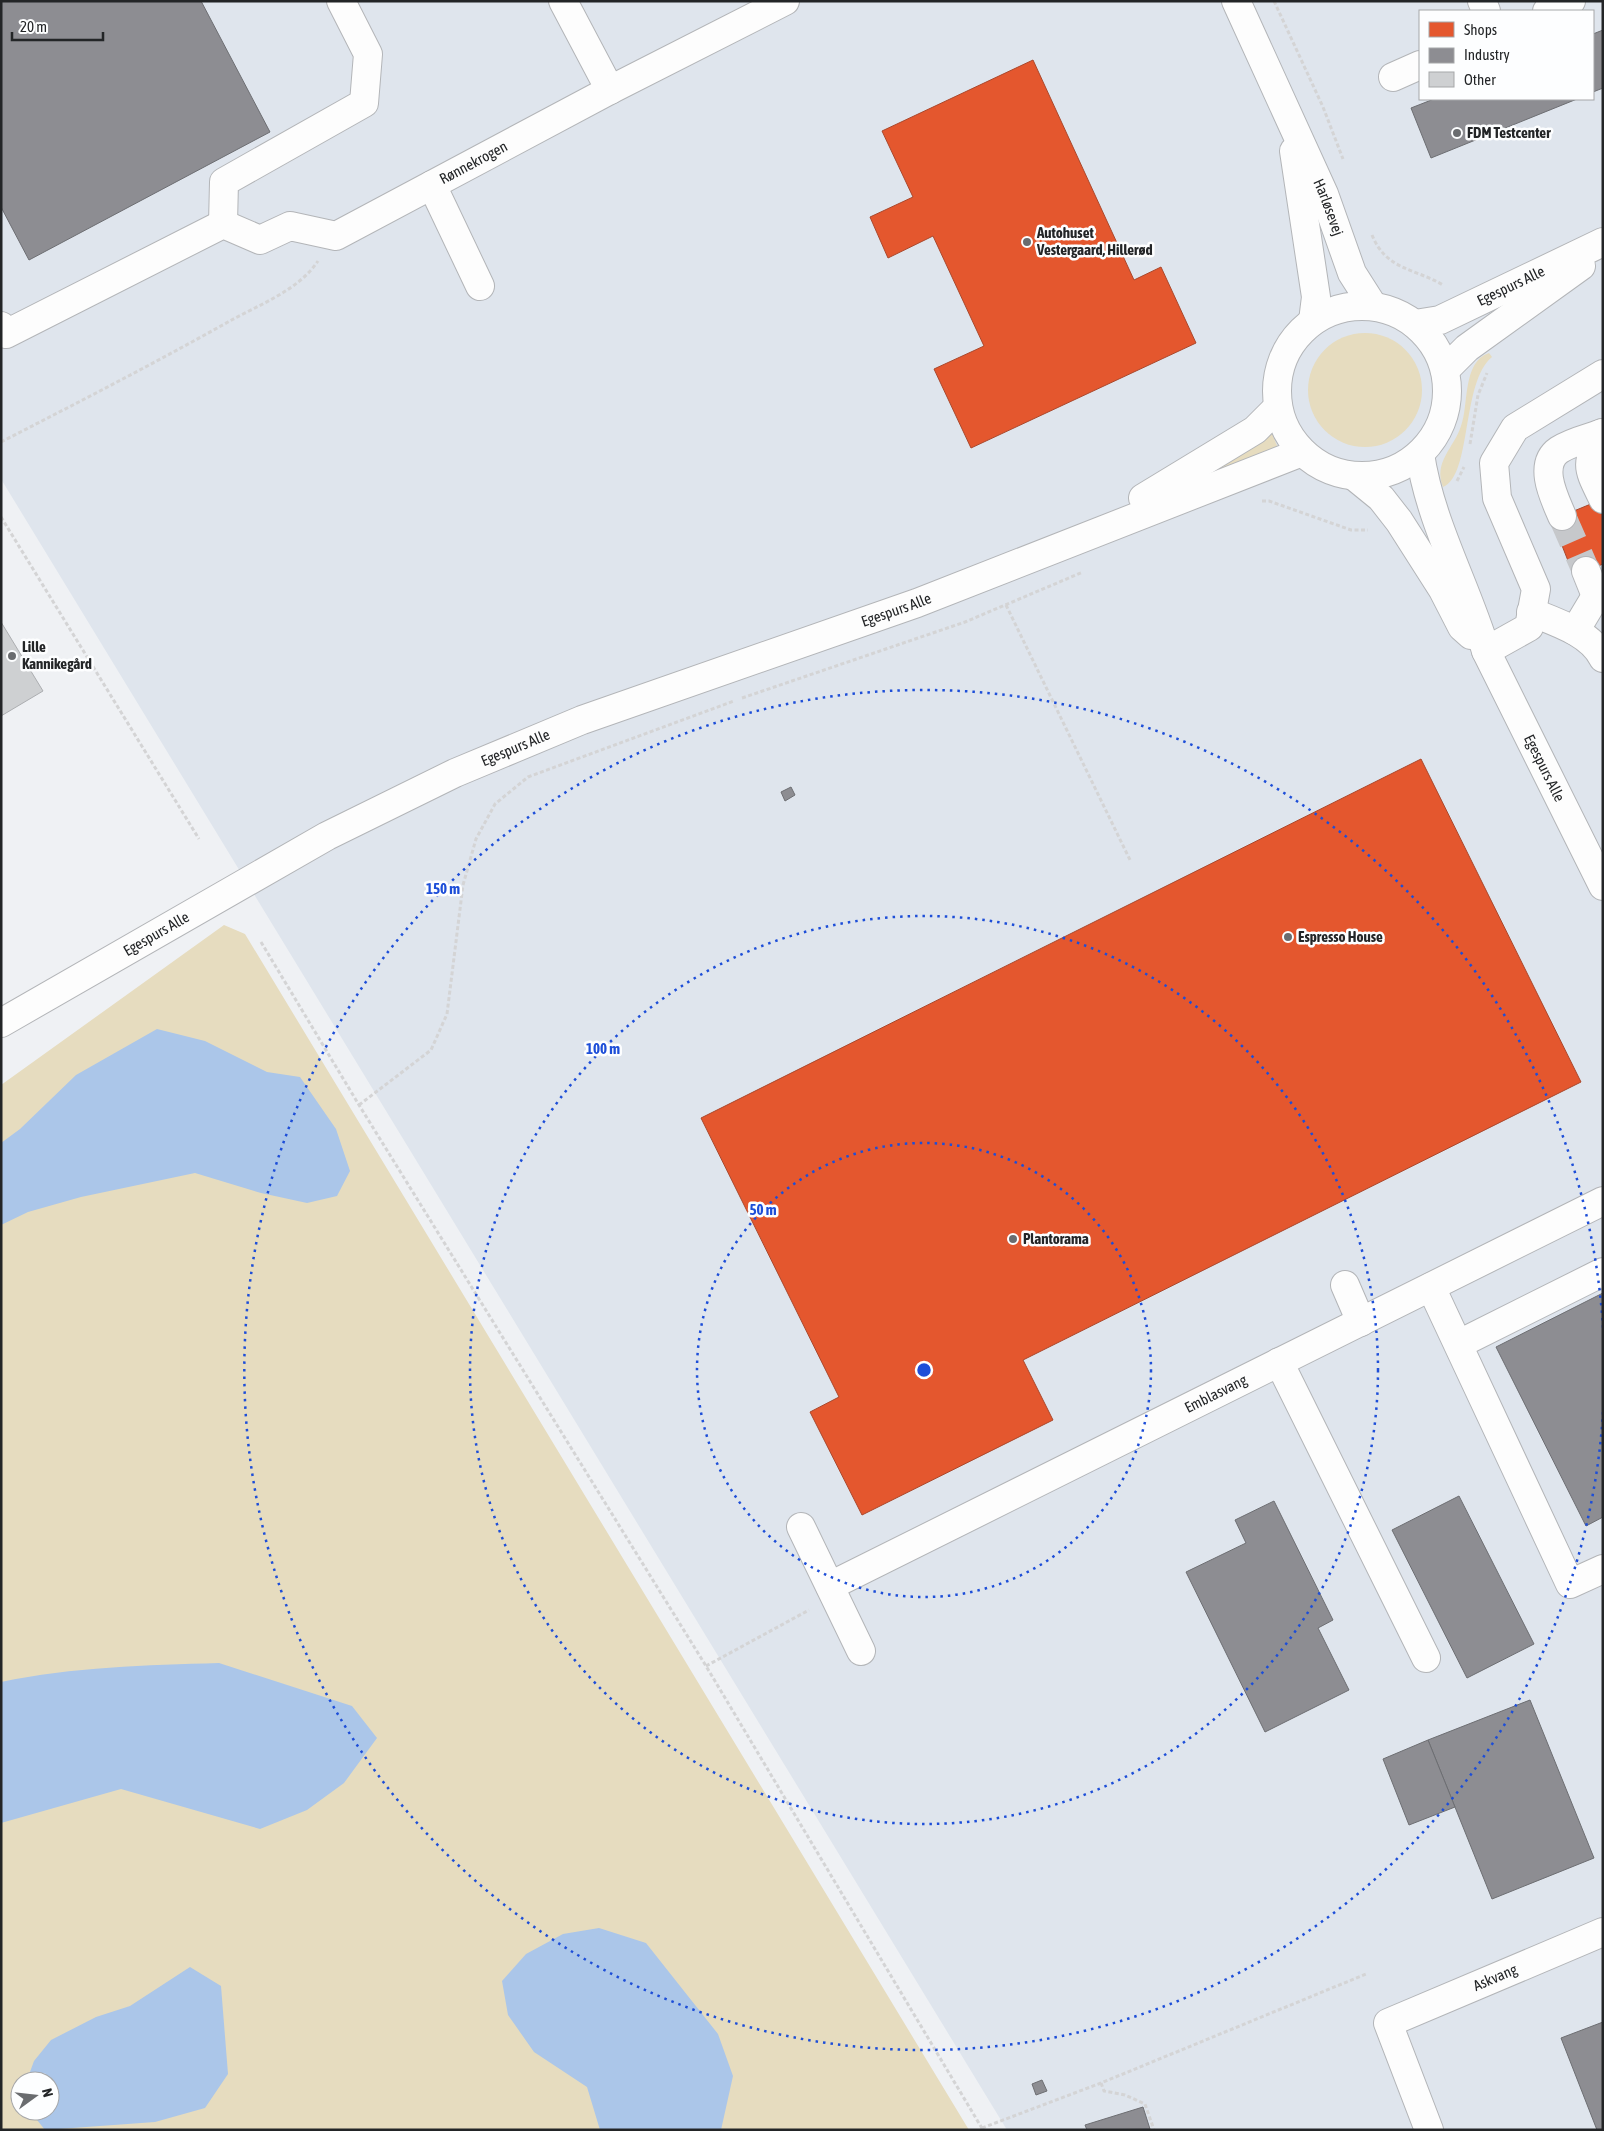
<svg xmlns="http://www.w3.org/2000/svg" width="1604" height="2131" font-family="'Asap Condensed',sans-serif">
	<rect width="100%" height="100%" fill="#eff1f4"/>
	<path fill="#dfe5ed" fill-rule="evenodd" d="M1,1H1603V2130H1007L1,479ZM1420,11H1593V99H1420Z"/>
	<g fill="#e6dcbf" fill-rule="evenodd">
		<circle cx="1365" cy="390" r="57"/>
		<path d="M1489,353L1492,357C1461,382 1472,476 1443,487C1433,462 1454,448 1461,426C1469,405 1462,362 1489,353Z"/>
		<polygon points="1271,431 1278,448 1216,471 1217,468"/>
		<path d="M224,925L245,934L969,2130H1V1085ZM20,2081H50V2111H20Z"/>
	</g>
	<g fill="#abc6e9">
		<polygon points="157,1029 205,1041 267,1072 300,1077 336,1129 350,1171 337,1196 307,1203 261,1193 195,1173 81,1197 28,1212 1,1225 1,1143 20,1129 76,1075"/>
		<path d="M219,1663L352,1706L377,1738L344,1783L307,1810L260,1829L121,1789L1,1823V1682C73,1667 146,1665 219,1663Z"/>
		<polygon points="599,1928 646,1943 718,2034 733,2076 721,2130 600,2130 587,2087 534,2052 508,2015 502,1981 526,1954 563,1934"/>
		<polygon points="190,1967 221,1986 228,2074 205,2108 155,2122 45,2130 30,2111 50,2111 50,2081 27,2080 34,2061 51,2040 96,2017 130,2006"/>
	</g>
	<g fill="#e4572e" stroke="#aa482c">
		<polygon points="1033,60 1134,280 1161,267 1196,343 971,448 934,369 984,346 933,236 888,258 870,217 913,197 882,131"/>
		<polygon points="1603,499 1603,564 1574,576 1552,520"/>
		<polygon points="1421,759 1581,1082 1023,1360 1053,1420 862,1515 810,1412 839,1397 701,1118"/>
	</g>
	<g fill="#8d8d92" stroke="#6d6e72">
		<polygon points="1,1 201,1 270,132 29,260 1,207"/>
		<polygon points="1603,30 1603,88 1593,92 1593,34"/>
		<polygon points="1434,99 1577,99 1431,158 1411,108"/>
		<polygon points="791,787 795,795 785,801 781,792"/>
		<polygon points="1603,1293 1603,1517 1586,1526 1496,1347"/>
		<polygon points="1459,1496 1534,1644 1467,1678 1392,1530"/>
		<polygon points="1274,1501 1333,1620 1318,1628 1349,1690 1265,1732 1186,1572 1246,1543 1235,1520"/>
		<polygon points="1530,1700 1594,1858 1492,1899 1428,1740"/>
		<polygon points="1428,1740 1455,1807 1409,1825 1383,1759"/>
		<polygon points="1603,2022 1603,2130 1597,2130 1561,2038"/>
		<polygon points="1042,2080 1047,2091 1036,2095 1032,2084"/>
		<polygon points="1143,2107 1150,2129 1087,2130 1085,2125"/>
	</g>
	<polygon fill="#ced0d2" stroke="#acaeb1" points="1,622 43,691 1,716"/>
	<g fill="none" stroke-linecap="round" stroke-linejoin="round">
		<polyline stroke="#c6c8cb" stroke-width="28" stroke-dasharray="28 14" stroke-linecap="butt" points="1562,516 1586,571"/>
		<defs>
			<g id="minor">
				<polyline points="563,1 610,90"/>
				<path id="s1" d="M1236,1L1324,194L1352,273L1373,306"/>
				<polyline points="1482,1 1486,11"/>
				<polyline points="1547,11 1571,1"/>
				<polyline points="1393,77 1420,65"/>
				<polyline points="1294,151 1316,297 1313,321"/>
				<polyline points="432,185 480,286"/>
				<polyline points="223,224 224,182 364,103 368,54 341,1"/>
				<circle cx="1362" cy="391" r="85"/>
				<path id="s2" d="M1415,324L1440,320L1603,242"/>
				<path id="s3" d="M1,326L6,334L223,224L260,240L290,226L336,236L610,90L785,1"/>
				<polyline points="1445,370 1467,348 1581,266"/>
				<path d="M1602,433C1585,466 1587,466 1603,499"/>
				<path id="s4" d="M1420,454C1430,522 1466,585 1486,651L1603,886"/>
				<polyline points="1354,476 1381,498 1399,521 1443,590 1462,627 1471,635"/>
				<polyline points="1143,498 1255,430 1278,407"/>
				<path d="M1562,516C1555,499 1537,465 1559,450C1571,442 1589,438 1603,433"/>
				<polyline points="1586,571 1596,596"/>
				<path d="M1531,612C1556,622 1591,633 1603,658"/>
				<polyline points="1575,631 1596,596 1603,593"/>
				<polyline points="1486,651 1529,627 1536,589 1497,498 1494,463 1515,428 1603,374"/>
				<path id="s5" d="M1,1023L327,836L455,773L582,720L917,603L1302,452"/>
				<polyline points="1345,1285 1361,1322"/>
				<polyline points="1431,1287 1570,1584 1603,1569"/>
				<polyline points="1459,1344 1603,1272"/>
				<polyline points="1279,1362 1426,1658"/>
				<polyline points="801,1527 861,1651"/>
				<path id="s6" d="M830,1586L1603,1201"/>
				<path id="s7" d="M1429,2130L1388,2023L1603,1932"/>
			</g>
		</defs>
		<use href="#minor" stroke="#b3b5b8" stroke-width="30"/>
		<g stroke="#d4d4d5" stroke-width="3" stroke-dasharray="4 2.5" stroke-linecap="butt">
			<polyline points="1274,1 1323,107 1343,159"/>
			<path d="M1372,235C1386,270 1414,268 1443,285"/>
			<path d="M1,442C77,403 153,364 228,322C258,305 298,291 318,261"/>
			<polyline points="1470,444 1478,395 1487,373"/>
			<polyline points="1457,481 1464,467"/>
			<polyline points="1262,501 1269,501 1351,530 1368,530"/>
			<polyline points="1,517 199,839"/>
			<polyline points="1006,605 1131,862"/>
			<polyline points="742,698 965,622 1083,572"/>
			<polyline points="261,942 359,1105 706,1666 983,2130"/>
			<polyline points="359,1105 431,1050 447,1014 463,885 476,839 495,804 528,777 734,701"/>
			<polyline points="706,1666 809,1610"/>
			<polyline points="1101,2083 1104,2091 1125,2095 1145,2104 1154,2130"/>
			<polyline points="982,2128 1101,2083 1366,1974"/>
		</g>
		<use href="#minor" stroke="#fdfdfd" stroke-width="28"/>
	</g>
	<g fill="none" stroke="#1d4ed8" stroke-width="2.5" stroke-dasharray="2.5 5">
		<circle cx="924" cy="1370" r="227"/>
		<circle cx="924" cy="1370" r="454"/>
		<path d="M1603 1412A680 680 0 1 1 1603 1328"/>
	</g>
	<g fill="#6a6c6f" stroke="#fdfeff" stroke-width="2">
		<circle cx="1457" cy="133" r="5"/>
		<circle cx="1027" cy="242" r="5"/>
		<circle cx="12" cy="656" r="5"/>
		<circle cx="1288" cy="937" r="5"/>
		<circle cx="1013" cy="1239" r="5"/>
	</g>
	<g text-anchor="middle" stroke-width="5" stroke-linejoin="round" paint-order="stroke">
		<g font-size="15" font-weight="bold" fill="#232527" stroke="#fdfeff" text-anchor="start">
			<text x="1467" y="138">FDM Testcenter</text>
			<text x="1037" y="238">Autohuset<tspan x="1037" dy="17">Vestergaard, Hillerød</tspan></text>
			<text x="22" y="652">Lille<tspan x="22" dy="17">Kannikegård</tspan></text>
			<text x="1298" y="942">Espresso House</text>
			<text x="1023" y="1244">Plantorama</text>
		</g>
		<g font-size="15" fill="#232527" stroke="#fdfeff">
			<text dy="5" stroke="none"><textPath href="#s3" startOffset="529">Rønnekrogen</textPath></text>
			<text dy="5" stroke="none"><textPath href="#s1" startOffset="226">Harløsevej</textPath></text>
			<text dy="5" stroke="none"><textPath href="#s2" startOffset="104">Egespurs Alle</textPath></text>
			<text dy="5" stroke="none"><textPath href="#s5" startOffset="989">Egespurs Alle</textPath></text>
			<text dy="5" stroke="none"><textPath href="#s5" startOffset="584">Egespurs Alle</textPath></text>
			<text dy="5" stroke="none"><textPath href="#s4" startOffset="339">Egespurs Alle</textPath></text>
			<text dy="5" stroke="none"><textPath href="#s5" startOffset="179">Egespurs Alle</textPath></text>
			<text dy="5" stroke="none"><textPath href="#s6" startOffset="431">Emblasvang</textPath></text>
			<text dy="5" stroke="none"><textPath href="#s7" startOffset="231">Askvang</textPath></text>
		</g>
	</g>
	<circle cx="924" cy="1370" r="8" fill="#1d4ed8" stroke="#fdfeff" stroke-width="2.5"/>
	<g font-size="15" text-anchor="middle" font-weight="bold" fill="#1d4ed8" stroke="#fdfeff" stroke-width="5" stroke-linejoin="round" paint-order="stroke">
		<text x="443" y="894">150 m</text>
		<text x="603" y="1054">100 m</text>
		<text x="763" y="1215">50 m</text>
	</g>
	<rect width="1604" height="2131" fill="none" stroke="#232527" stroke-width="5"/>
	<rect x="1419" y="10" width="175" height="90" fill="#fdfeff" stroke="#a6a7a9"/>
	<rect x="1429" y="22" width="25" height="15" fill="#e4572e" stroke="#a6a7a9"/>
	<text x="1464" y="35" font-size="15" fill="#232527">Shops</text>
	<rect x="1429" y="48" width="25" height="15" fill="#8d8d92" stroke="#a6a7a9"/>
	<text x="1464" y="60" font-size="15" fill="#232527">Industry</text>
	<rect x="1429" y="72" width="25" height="15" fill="#ced0d2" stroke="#a6a7a9"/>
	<text x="1464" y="85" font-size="15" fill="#232527">Other</text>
	<g transform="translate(35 2096) rotate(75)"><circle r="24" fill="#fdfeff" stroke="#a6a7a9"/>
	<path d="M0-4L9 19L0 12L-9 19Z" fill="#6a6c6f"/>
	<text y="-8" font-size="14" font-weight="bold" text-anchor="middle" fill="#232527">N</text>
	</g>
	<path d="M12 32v8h91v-8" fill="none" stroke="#232527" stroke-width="2.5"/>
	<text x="20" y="32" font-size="15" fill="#232527" stroke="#fdfeff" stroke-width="4" paint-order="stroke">20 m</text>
</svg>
